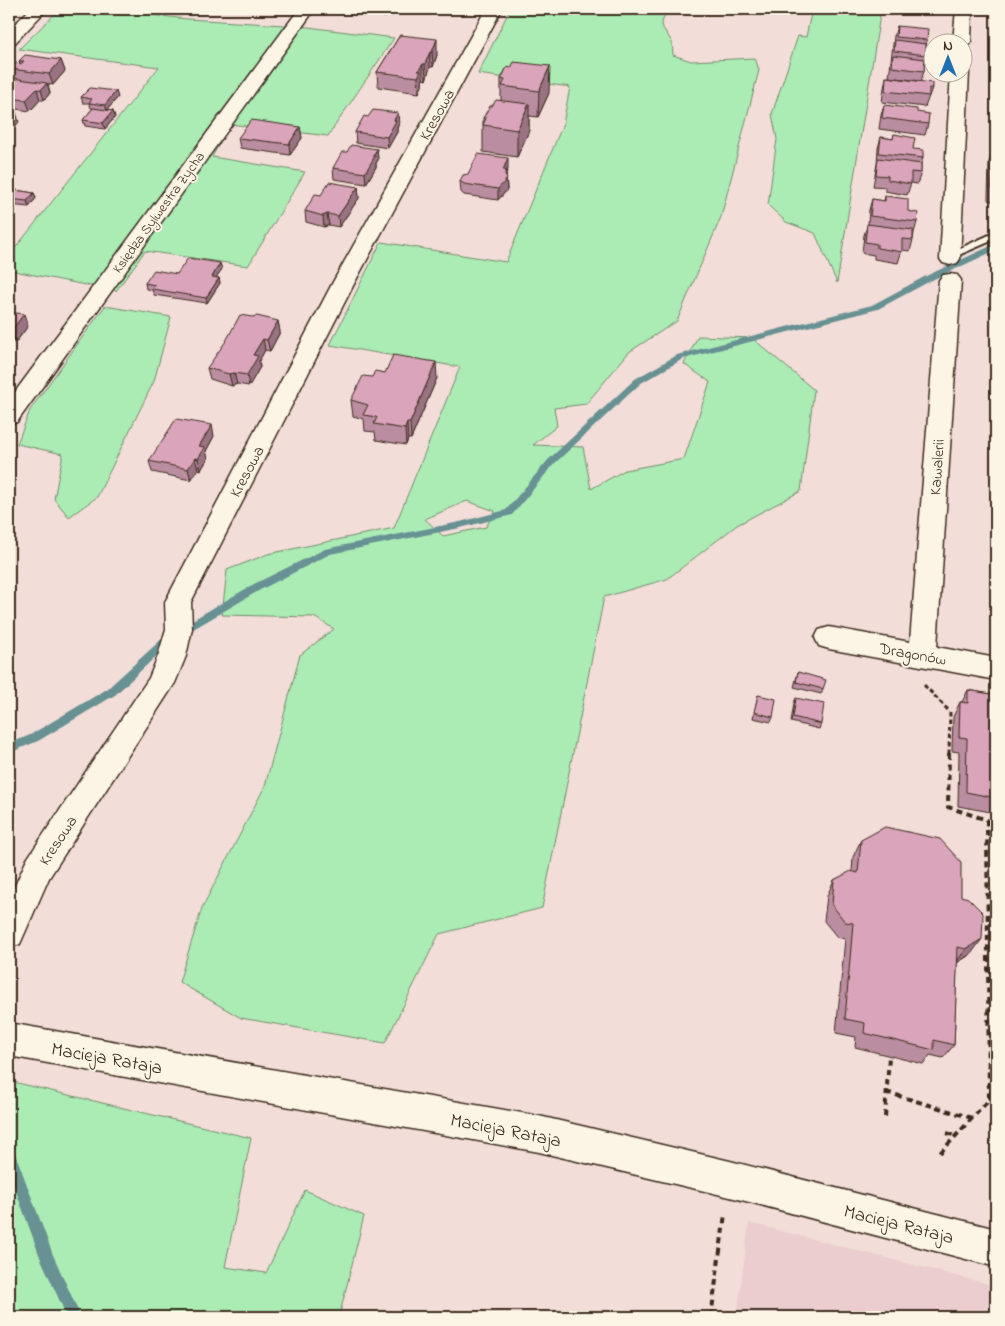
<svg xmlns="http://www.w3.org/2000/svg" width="1005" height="1326" font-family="'Indie Flower',sans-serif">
	<rect width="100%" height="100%" fill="#f2ddd8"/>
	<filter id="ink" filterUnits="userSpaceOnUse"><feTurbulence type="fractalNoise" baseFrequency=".02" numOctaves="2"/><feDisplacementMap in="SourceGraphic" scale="10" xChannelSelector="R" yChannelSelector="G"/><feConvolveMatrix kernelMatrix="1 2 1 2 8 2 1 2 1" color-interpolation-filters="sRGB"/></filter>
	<g filter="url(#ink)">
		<polygon fill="#ebcccf" points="749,1223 996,1286 996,1317 737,1317"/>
		<g fill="#abecb5" stroke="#738b6a" fill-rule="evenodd">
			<polygon points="60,9 101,9 187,19 300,26 394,38 328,136 230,124 212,157 305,172 248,266 145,251 116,291 9,270 9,256 159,67 19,49"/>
			<path d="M510,9H667L661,25L672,42L673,55L691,61L755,58L759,70L721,217L677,321L629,352L586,404L554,408L557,426L533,445L583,447L591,489L625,470L684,459L710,382L684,364L698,336L752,338L814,390L801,491L737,525L667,579L604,597L542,908L439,934L385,1043L241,1018L179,982L202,908L265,786L300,655L334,629L314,617L222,615L227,570L268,554L394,528L460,367L330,345L381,242L506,262L563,124L570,87L478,74ZM467,501L495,511L486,527L443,536L425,519Z"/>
			<polygon points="812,9 881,9 837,283 815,233 786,222 768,205 777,139 772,114 798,36 806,37"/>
			<polygon points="105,306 171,317 154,381 97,497 69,517 54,499 63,454 17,444 30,410"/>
			<polygon points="9,1081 251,1138 225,1267 266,1273 305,1190 364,1216 339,1317 9,1317"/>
		</g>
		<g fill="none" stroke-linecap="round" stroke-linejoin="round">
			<g fill="#679193" fill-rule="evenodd">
				<polygon points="993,245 996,245 996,250 932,280 878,309 683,359 641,383 554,464 512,515 460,528 330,554 260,590 190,631 184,631 182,628 184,625 254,584 325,549 460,522 506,510 548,460 635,379 677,355 872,305 926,276"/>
				<polygon points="167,636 170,637 172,640 170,643 115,695 38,741 9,753 9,744 30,735 107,689 164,637"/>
				<polygon points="9,1149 14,1150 53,1255 81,1317 67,1317 40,1257 9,1172"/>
			</g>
			<defs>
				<polygon id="service" points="996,232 996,239 954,257 946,257 945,255"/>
				<g id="minor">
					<polygon points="30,9 47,9 15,43 9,44 9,30"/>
					<polygon points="299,9 315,9 17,422 9,424 9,400"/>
					<polygon points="486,9 502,9 355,282 191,602 192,629 186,656 175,683 49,878 20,944 9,948 9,899 27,859 149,678 158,656 166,629 165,602 333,282"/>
					<polygon points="956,9 972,9 971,42 968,46 962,47 962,42 953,42"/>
					<polygon points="962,67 969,72 960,259 957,263 950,265 943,263 940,259 951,72 962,72"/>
					<polygon points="950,274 957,275 961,280 937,647 996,658 996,680 829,649 819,646 815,638 819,630 829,627 910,642 939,280 943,275"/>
					<polygon points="9,1023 539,1116 730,1161 996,1229 996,1267 730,1197 539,1152 9,1056"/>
				</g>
			</defs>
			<use href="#service" stroke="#3b2a1e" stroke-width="4"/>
			<use href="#minor" stroke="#3b2a1e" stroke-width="3"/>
			<polyline stroke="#3b2a1e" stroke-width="3" stroke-dasharray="4.5 3" stroke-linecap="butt" points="924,685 950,712 949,754"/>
			<g stroke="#3b2a1e" stroke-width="4" stroke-dasharray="6 4.5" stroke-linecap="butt">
				<polyline points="949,753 948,807 987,820 989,1100 996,1111"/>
				<polyline points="886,1092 972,1118"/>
				<polyline points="885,1117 889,1056"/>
				<polyline points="947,1133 956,1136"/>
				<polyline points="940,1153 989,1100"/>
				<polyline points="711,1317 725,1214"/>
			</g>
			<use href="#service" fill="#fcf5e5" fill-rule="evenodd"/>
			<use href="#minor" fill="#fcf5e5" fill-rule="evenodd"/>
		</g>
		<g fill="#bb8da0" stroke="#3b2a1e">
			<polygon points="338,9 391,9 386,17 338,11"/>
			<polygon points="995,9 996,9 996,21 994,12"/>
			<polygon points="897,26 927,40 924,59 924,71 921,81 889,77 894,36"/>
			<polygon points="400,35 437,55 433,67 430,67 426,80 423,79 422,82 422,86 419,93 378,87 377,72"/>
			<polygon points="996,52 996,71 993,71 993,60"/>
			<polygon points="61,60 65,71 53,85 48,84 50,93 44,100 40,100 30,111 9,108 9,81 14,78 11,69 20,64 19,61"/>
			<polygon points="507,67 549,93 538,117 529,116 529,131 517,157 483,152 483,118 492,106 501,100 501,79"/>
			<polygon points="886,77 932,88 925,107 882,102 884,88"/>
			<polygon points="81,97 118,97 107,110 113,111 115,117 105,129 85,126 83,120 93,108 91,108 89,103 83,103"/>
			<polygon points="884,105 917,112 928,124 925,135 879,129 881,115"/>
			<polygon points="399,124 397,128 397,132 388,148 356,143 355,132"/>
			<polygon points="300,127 302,138 290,155 240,148 238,138"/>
			<polygon points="894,134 913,149 923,158 921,164 921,173 917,184 911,183 907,195 885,191 885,187 873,186 877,164 878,148 881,137 893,139"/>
			<polygon points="377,149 378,160 376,163 376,167 366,184 334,179 333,168 347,152"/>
			<polygon points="993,151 996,152 996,202 988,200 989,162"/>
			<polygon points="508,169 506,173 507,190 498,200 464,195 461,192 460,181"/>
			<polygon points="358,187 359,198 339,227 329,225 324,227 306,222 305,211 321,195"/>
			<polygon points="9,189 34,193 36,198 29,207 9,205"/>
			<polygon points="885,196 908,211 917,222 914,233 913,240 910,251 902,250 898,263 874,259 874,255 862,253 864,235 868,224 869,210 872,199 884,201"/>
			<polygon points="222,269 216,277 219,278 220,283 207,303 154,295 152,290 146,289 145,283 177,274"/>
			<polygon points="9,312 28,326 16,342 13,342 9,347"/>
			<polygon points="278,321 280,332 270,351 265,350 259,361 260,367 249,386 237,384 232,386 210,379 207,368"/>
			<polygon points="385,373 437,378 411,439 408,439 406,445 376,440 375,432 365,431 364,419 353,416 351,400 372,377"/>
			<polygon points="214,436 206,451 208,458 201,470 198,469 191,480 152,472 149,461"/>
			<polygon points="798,672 823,689 821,694 794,687"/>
			<polygon points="968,690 996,695 996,813 958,806 959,752 952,751 953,717 960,702 962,702"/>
			<polygon points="758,695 773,717 771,722 753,718"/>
			<polygon points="796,698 821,724 819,729 791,722 794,703"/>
			<polygon points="861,840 961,896 971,954 957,963 954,1045 943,1058 930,1055 923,1064 855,1047 856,1037 836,1033 845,939 837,937 824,921 827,896 834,880 852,872 853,857"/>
		</g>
		<g fill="#997382" stroke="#3b2a1e">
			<polygon points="386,9 391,9 386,17"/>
			<polygon points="437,39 437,55 433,67 432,52"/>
			<polygon points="430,52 430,67 426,80 425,64"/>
			<polygon points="61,60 65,71 53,85 49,74"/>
			<polygon points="423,64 423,79 422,82 422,86 419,93 418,77 418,71"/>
			<polygon points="550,66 549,93 538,117 539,91"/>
			<polygon points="47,83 50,93 44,100 41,90"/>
			<polygon points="37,89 40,100 30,111 26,100"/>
			<polygon points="116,91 118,97 107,110 105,105"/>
			<polygon points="529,104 529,131 517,157 517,130"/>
			<polygon points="113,111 115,117 105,129 103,123"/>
			<polygon points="16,112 19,122 9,134 9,119"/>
			<polygon points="398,113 399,124 397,128 397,132 388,148 387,137 394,120"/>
			<polygon points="300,127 302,138 290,155 289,144"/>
			<polygon points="377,149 378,160 376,163 376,167 366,184 365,173 373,156"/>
			<polygon points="508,158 508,169 506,173 507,190 498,200 498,189 503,170"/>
			<polygon points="358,187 359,198 339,227 338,216"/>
			<polygon points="34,193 36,198 29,207 27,201"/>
			<polygon points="327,214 329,225 324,227 323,216"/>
			<polygon points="220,263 222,269 213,282 212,277"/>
			<polygon points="219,278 220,283 207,303 206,298"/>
			<polygon points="24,314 28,326 16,342 11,331"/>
			<polygon points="278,321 280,332 270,351 267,340"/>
			<polygon points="9,331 13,342 9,347"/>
			<polygon points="263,339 265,350 259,361 260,367 249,386 247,375 253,355"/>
			<polygon points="436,362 437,378 411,439 410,423"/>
			<polygon points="234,373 237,384 232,386 229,374"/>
			<polygon points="407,423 408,439 406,445 405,429"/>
			<polygon points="212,425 214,436 206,451 208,458 201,470 198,459 199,446"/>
			<polygon points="195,458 198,469 191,480 188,469"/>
			<polygon points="982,939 971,954 955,964 966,949"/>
		</g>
		<g fill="#daa4ba" stroke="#3b2a1e">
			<polygon points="897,26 928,29 927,40 896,37"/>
			<polygon points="400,35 437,39 432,52 430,52 425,64 423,64 418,71 421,71 418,77 377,72"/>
			<polygon points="895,40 926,44 926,55 894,51"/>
			<polygon points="25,55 61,60 49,74 11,69 16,63 21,64 24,61 19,61"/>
			<polygon points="893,55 925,59 924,71 892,67"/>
			<polygon points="514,62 550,66 539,91 502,86 505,80 501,79 507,67 511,68"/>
			<polygon points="886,77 932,83 932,88 929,88 929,96 885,91"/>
			<polygon points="12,78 47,83 41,90 37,89 26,100 9,98 9,81"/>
			<polygon points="90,88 116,91 105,105 89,103 92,99 81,97"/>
			<polygon points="496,100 529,104 517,130 483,125 486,118 483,118 490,106 492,106"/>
			<polygon points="884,105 917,109 917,112 929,114 928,124 882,118"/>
			<polygon points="93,108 113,111 103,123 83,120"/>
			<polygon points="373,110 398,113 394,120 396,121 387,137 355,132 364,116 368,117"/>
			<polygon points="9,111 16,112 9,119"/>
			<polygon points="251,120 300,127 289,144 238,138"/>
			<polygon points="894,134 915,138 913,149 923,150 923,158 879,153 881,137 893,139"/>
			<polygon points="351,145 377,149 373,156 375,156 365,173 333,168 342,152 347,152"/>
			<polygon points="993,151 996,152 996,190 992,189"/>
			<polygon points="478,154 508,158 503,170 506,170 505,174 507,179 498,189 464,184 460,181 463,175 468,174"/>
			<polygon points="878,158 921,164 921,173 911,172 911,184 888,180 888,176 876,175"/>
			<polygon points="329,182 358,187 338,216 327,214 323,216 305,211 315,194 321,195"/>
			<polygon points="9,189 34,193 27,201 9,199"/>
			<polygon points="885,196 908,199 908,211 918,213 917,222 870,216 872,199 885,201"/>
			<polygon points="867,224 913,230 913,240 902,239 902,252 877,248 877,244 865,242"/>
			<polygon points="188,258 220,263 212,277 219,278 206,298 152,289 155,285 145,283 154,270 177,274"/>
			<polygon points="9,312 24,314 11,331 9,331"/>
			<polygon points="240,315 252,317 257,316 278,321 267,340 263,339 253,355 258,356 247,375 234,373 229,374 207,368 226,341"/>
			<polygon points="393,355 436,362 410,423 407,423 405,429 374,424 377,417 363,415 368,405 351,400 363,376 372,377 375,371 385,373"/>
			<polygon points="176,419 212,425 199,446 205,447 198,459 195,458 188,469 149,461"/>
			<polygon points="798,672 826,680 823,689 796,682"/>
			<polygon points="968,690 996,695 996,798 966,792 967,738 959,737 960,702 968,703"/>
			<polygon points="758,695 776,699 773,717 754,712"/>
			<polygon points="796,698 824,704 821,724 793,717"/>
			<polygon points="885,827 940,839 961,862 961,896 968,898 983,913 982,939 966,949 958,947 954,1045 934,1040 934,1050 864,1033 865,1023 845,1019 853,923 845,922 832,905 834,880 851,871 858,873 861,840"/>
		</g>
	</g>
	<g text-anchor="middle" stroke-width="4" stroke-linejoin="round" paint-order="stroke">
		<g font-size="14" fill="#3b2a1e" stroke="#fcf5e5">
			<text transform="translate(158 212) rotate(-54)" y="5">Księdza Sylwestra Zycha</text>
		</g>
		<g font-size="16" fill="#3b2a1e" stroke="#fcf5e5">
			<text transform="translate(436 114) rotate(-61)" y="6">Kresowa</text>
			<text transform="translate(936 467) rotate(-86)" y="6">Kawalerii</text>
			<text transform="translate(246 471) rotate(-62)" y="6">Kresowa</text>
			<text transform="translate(913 653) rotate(10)" y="6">Dragonów</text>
			<text transform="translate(57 840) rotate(-57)" y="6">Kresowa</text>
		</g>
		<g font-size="19" fill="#3b2a1e" stroke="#fcf5e5">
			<text transform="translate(107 1057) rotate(10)" y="7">Macieja Rataja</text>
			<text transform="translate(506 1129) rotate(11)" y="7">Macieja Rataja</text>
			<text transform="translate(899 1223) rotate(14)" y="7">Macieja Rataja</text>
		</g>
	</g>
	<rect width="1005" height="1326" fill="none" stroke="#fcf5e5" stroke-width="30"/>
	<rect x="15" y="15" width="975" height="1296" fill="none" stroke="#3b2a1e" stroke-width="2" filter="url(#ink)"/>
	<g transform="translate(948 58)"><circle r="24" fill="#fcf5e5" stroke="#afa495"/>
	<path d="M0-4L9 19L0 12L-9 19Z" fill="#1f6fb2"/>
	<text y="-8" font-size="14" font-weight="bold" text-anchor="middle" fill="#3b2a1e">N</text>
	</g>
</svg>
